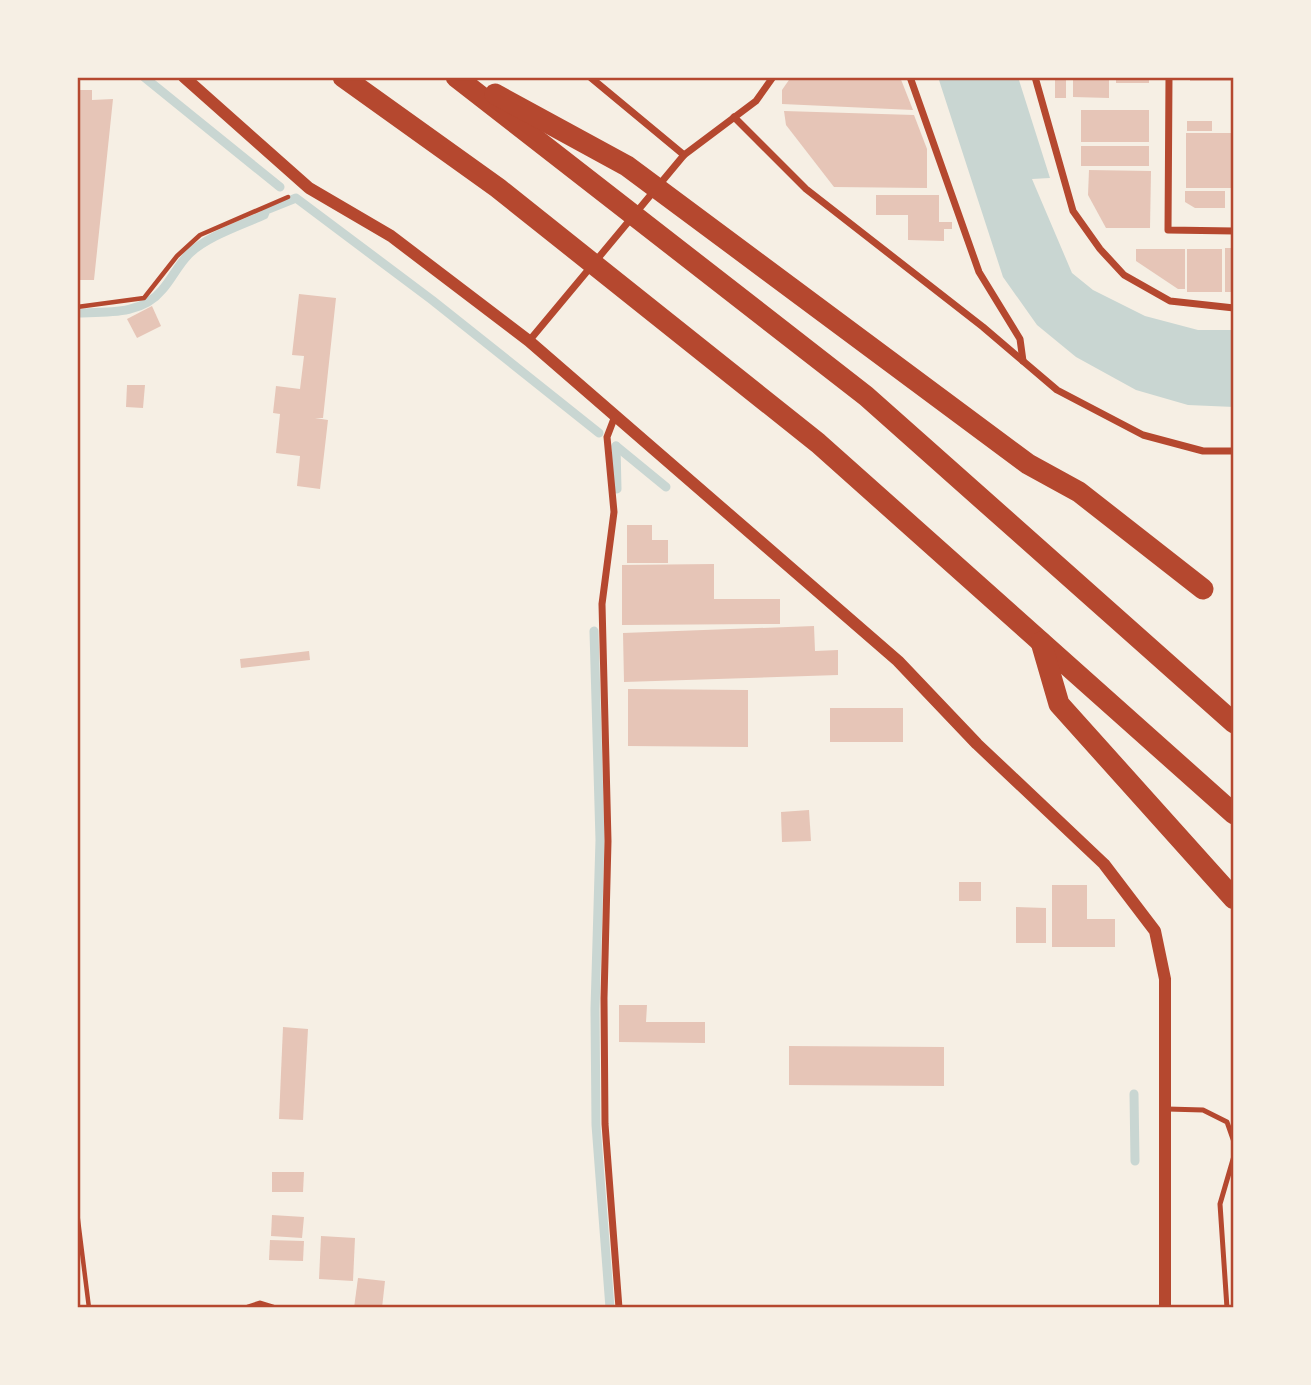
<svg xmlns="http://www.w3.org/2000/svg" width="1311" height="1385" font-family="Lato,sans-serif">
	<rect width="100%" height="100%" fill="#f6efe4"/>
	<polygon fill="#c9d6d2" points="938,77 1018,77 1050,178 1032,179 1072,273 1093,290 1145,316 1198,330 1234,330 1234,407 1188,405 1136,390 1076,357 1037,325 1003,277"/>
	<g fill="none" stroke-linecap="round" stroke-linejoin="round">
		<g stroke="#c9d6d2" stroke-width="9">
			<polyline points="144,77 280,187"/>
			<path d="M77,313C107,312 142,315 162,290C172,279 178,265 188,255C205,237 242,225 264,215L266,210L296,198L432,300L599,433"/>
			<polyline points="616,446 666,487"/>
			<polyline points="616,446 617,489"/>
			<polyline points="594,631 600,840 595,1009 596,1125 610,1308"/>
			<polyline points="1134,1094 1135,1161"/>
		</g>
	</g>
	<g fill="#e6c5b7">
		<polygon points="791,77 900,77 913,110 782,104 782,90"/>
		<rect x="1055" y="77" width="11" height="21"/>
		<polygon points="1073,77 1109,77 1109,98 1073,97"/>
		<rect x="1116" y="77" width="33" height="6"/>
		<rect x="1190" y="77" width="44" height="4"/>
		<polygon points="77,90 92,90 92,100 113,99 94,280 77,280"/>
		<rect x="1081" y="110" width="68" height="32"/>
		<polygon points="784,111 914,115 927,149 927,188 834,187 786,125"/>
		<rect x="1187" y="121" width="25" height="10"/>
		<rect x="1186" y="133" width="48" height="55"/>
		<rect x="1081" y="146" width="68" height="20"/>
		<polygon points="1089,170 1151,171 1150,228 1106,228 1088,195"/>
		<polygon points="1185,191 1225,191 1225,208 1195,208 1185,202"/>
		<polygon points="876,195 939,195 939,222 952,222 952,229 944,229 944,241 908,240 908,215 876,215"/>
		<rect x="1225" y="248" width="9" height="44"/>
		<polygon points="1136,249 1185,249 1185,289 1178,289 1136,261"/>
		<rect x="1187" y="249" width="35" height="43"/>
		<polygon points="299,294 336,298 323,418 315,418 328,420 320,489 297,486 300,456 276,453 280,414 273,413 276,386 300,389 304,356 292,355"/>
		<polygon points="152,306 161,326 137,338 127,319"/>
		<polygon points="127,385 145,385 143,408 126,407"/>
		<polygon points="627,525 652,525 652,540 668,540 668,563 627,563"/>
		<polygon points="714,564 714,599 780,599 780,624 622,625 622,565"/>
		<polygon points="814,626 815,651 838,650 838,675 624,682 623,633"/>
		<polygon points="309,651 310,660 241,668 240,659"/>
		<polygon points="628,689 748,690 748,747 628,746"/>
		<rect x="830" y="708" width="73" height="34"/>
		<polygon points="809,810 811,841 782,842 781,812"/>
		<rect x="959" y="882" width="22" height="19"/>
		<polygon points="1052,885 1087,885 1087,919 1115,919 1115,947 1052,947"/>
		<polygon points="1016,907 1046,908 1046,943 1016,943"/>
		<polygon points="619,1005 647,1005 646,1022 705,1022 705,1043 619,1042"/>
		<polygon points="283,1027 308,1029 303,1120 279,1119"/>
		<polygon points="789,1046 944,1047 944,1086 789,1085"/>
		<polygon points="272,1172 304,1172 303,1192 272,1192"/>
		<polygon points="272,1215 304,1217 302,1238 271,1236"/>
		<polygon points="321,1236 355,1238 353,1281 319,1279"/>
		<polygon points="270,1240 304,1241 303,1261 269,1260"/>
		<polygon points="358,1278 385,1281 382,1308 354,1308"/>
	</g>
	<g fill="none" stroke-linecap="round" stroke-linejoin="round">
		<g stroke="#b5482f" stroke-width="4.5">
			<polyline points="77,307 144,298 177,256 200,235 288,197"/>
			<polyline points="77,1212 89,1308"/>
		</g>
		<g stroke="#b5482f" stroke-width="5">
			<polyline points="1167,1109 1203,1110 1227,1122 1234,1142"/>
			<polyline points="1227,1308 1220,1204 1234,1156"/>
		</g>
		<g stroke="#b5482f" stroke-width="7">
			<polyline points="590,77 684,155"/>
			<polyline points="910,77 979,272 1020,339 1023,361"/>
			<polyline points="1035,77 1073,211 1100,249 1124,275 1170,301 1234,308"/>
			<polyline points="1169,77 1168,230 1234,231"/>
			<polyline points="734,117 806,189 983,327 1057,390 1143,435 1203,451 1234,451"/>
			<polyline points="529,341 684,155 756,101 773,77"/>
			<polyline points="615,416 607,437 614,512 602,604 608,841 604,998 605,1124 619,1308"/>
			<polyline points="248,1308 260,1304 273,1308"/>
		</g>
		<polyline stroke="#b5482f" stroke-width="12" points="184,77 309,188 391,236 529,341 898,661 977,744 1104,864 1155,931 1165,979 1165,1308"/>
		<g stroke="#b5482f" stroke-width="21">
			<polyline points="343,77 498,188 818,443 1234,814"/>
			<polyline points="456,77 866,396 1234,723"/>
			<polyline points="495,94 627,166 1028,464 1079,492 1203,589"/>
			<polyline points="1041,642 1059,704 1234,899"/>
		</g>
	</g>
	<rect width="1311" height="1385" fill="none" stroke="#f6efe4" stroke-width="158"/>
	<rect x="79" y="79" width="1153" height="1227" fill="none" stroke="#b5482f" stroke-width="2.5"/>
</svg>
